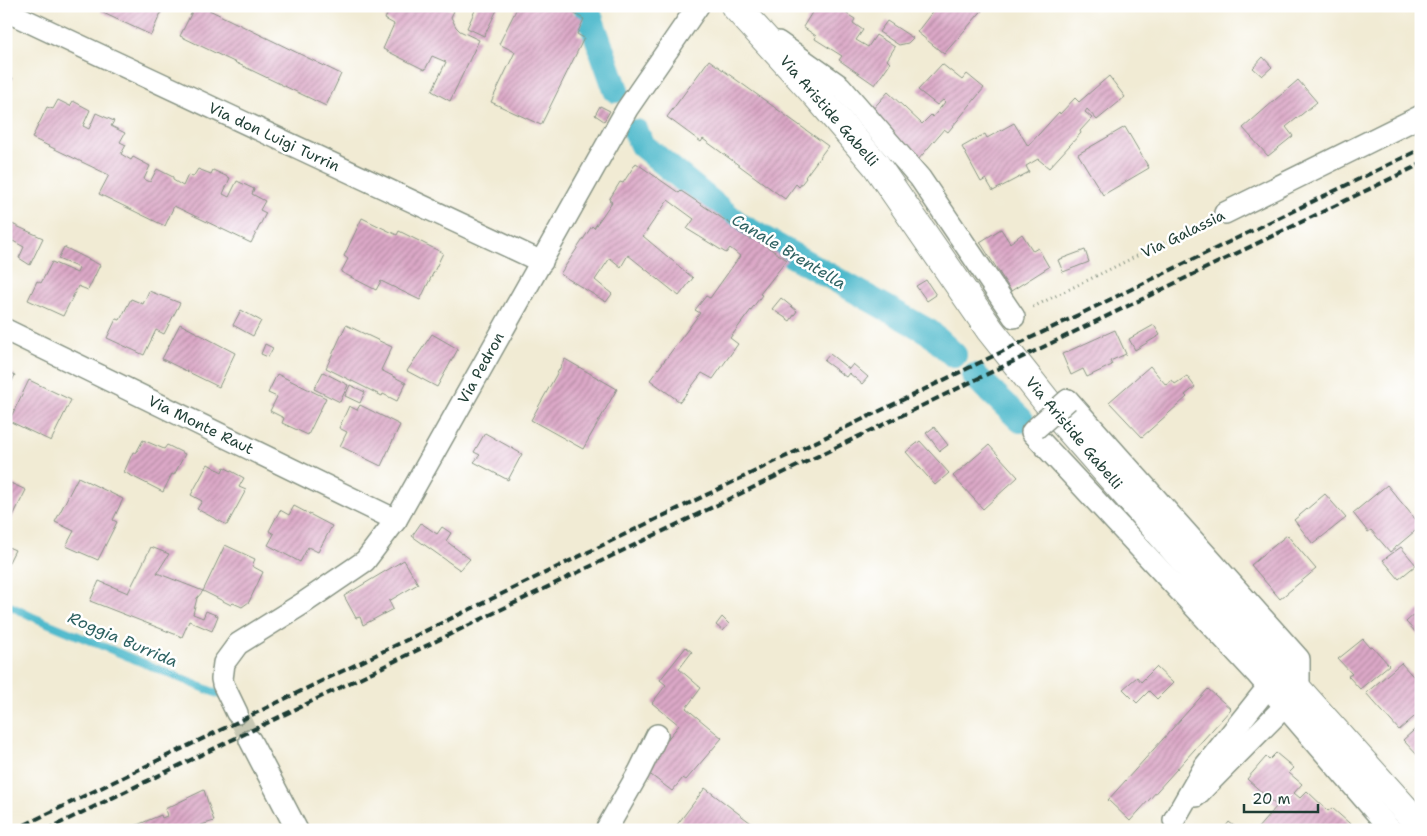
<svg xmlns="http://www.w3.org/2000/svg" width="1427" height="836" font-family="'Shantell Sans',sans-serif">
	<defs>
		<pattern id="building-hatch" width="6" height="6" patternUnits="userSpaceOnUse" patternTransform="scale(1.25)"><rect width="6" height="6" fill="#dca8c7"/><path d="M-1 1l2-2M0 6l6-6M5 7l2-2" fill="none" stroke="#b28aa2"/></pattern>
	</defs>
	<rect width="100%" height="100%" fill="#fff"/>
	<filter id="ink" filterUnits="userSpaceOnUse"><feTurbulence type="fractalNoise" baseFrequency=".02" numOctaves="2"/><feDisplacementMap in="SourceGraphic" scale="10" xChannelSelector="R" yChannelSelector="G"/><feConvolveMatrix kernelMatrix="1 2 1 2 8 2 1 2 1" color-interpolation-filters="sRGB"/></filter>
	<filter id="wash" filterUnits="userSpaceOnUse"><feTurbulence type="fractalNoise" baseFrequency=".0096" numOctaves="4" result="noise"/><feDisplacementMap in="SourceGraphic" scale="20" xChannelSelector="R" yChannelSelector="G"/><feGaussianBlur stdDeviation="1.12" result="paint"/><feColorMatrix in="noise" values="0 0 0 0 0 0 0 0 0 0 0 0 0 0 0 0 0 1.4 0 .05"/><feComposite in="paint" operator="in"/></filter>
	<g filter="url(#wash)">
		<rect width="100%" height="100%" fill="#f1ebd4"/>
		<g fill="none" stroke-linecap="round" stroke-linejoin="round">
			<polyline stroke="#50bacc" stroke-width="8" points="6,604 35,618 223,696"/>
			<g stroke="#50bacc" stroke-width="26">
				<polyline points="586,6 616,90"/>
				<polyline points="636,132 642,145 739,225 929,332 954,355"/>
				<polyline points="975,376 1021,420"/>
			</g>
		</g>
		<g id="blocks">
			<g fill="url(#building-hatch)">
				<polygon points="104,6 164,6 151,35 101,12"/>
				<polygon points="195,6 201,6 341,74 326,106 180,36"/>
				<polygon points="391,6 443,6 454,11 451,17 456,27 460,31 479,40 450,101 432,91 446,62 432,56 425,70 383,49 394,24 385,19"/>
				<polygon points="477,6 499,6 484,36 467,28"/>
				<polygon points="518,6 576,6 573,13 584,19 577,34 584,38 541,125 491,102 515,52 499,44"/>
				<polygon points="816,6 834,6 855,19 853,23 863,30 856,40 868,47 876,35 895,47 887,60 890,63 875,85 839,60 842,56 815,39 816,36 803,27"/>
				<polygon points="937,6 986,6 944,54 917,32"/>
				<polygon points="887,21 913,38 908,43 899,45 879,32"/>
				<polygon points="1263,57 1272,67 1262,76 1253,68"/>
				<polygon points="709,60 828,146 805,177 806,178 799,187 796,184 785,199 703,139 701,142 667,117"/>
				<polygon points="942,64 962,80 967,74 984,88 948,132 944,129 918,160 870,112 888,92 922,124 931,115 933,117 945,102 943,100 937,105 918,90"/>
				<polygon points="6,75 13,78 6,92"/>
				<polygon points="1109,76 1125,97 1097,120 1087,109 1085,112 1092,118 1080,131 1081,133 1049,168 1038,159 1026,166 1029,172 993,191 986,179 981,182 962,147 985,134 987,138 1014,123 1028,146 1059,112 1060,114 1075,98 1079,102"/>
				<polygon points="1298,80 1317,102 1286,127 1293,136 1268,156 1243,128"/>
				<polygon points="58,100 70,106 73,101 90,110 83,126 89,129 96,113 114,121 111,126 125,133 120,142 126,145 121,154 131,160 133,157 150,166 144,179 150,182 157,169 173,177 173,180 183,186 188,175 193,177 198,169 211,174 213,170 230,178 223,194 229,197 237,181 254,189 252,194 265,201 260,210 266,213 251,243 174,206 165,226 99,194 109,175 32,138 47,107 53,109"/>
				<polygon points="600,106 610,111 604,121 595,115"/>
				<polygon points="1125,127 1149,168 1103,195 1078,154"/>
				<polygon points="636,163 679,193 681,191 740,230 739,231 752,240 754,238 787,260 760,294 762,295 730,338 738,344 713,379 702,373 680,402 650,380 700,313 695,310 706,296 710,298 740,256 730,248 726,253 687,229 694,219 668,200 643,236 693,278 679,296 628,255 621,267 610,258 595,280 612,294 606,302 560,274 592,226 594,228 612,202 609,200 620,182 623,183"/>
				<polygon points="362,218 397,235 399,231 443,253 420,300 381,281 376,290 341,272 348,259 344,256"/>
				<polygon points="12,224 43,238 30,265 19,258 24,247 13,241 6,255 6,236"/>
				<polygon points="1001,229 1010,243 1022,234 1033,251 1038,248 1049,267 1011,291 980,242"/>
				<polygon points="64,247 100,265 88,290 78,286 63,316 28,300 37,281 41,283 52,262 77,273 79,268 58,259"/>
				<polygon points="1085,250 1089,262 1063,272 1058,260"/>
				<polygon points="926,280 936,295 927,301 916,286"/>
				<polygon points="149,291 180,303 164,334 156,330 144,355 107,338 116,319 120,320 131,299 143,304"/>
				<polygon points="781,298 797,311 790,321 772,309"/>
				<polygon points="241,310 261,321 253,336 233,325"/>
				<polygon points="180,324 235,353 219,387 162,359"/>
				<polygon points="346,325 392,347 381,370 406,383 397,401 383,394 382,396 326,368"/>
				<polygon points="1154,325 1160,335 1135,350 1129,339"/>
				<polygon points="1115,330 1126,354 1110,361 1112,365 1087,377 1083,369 1071,375 1062,354"/>
				<polygon points="432,334 458,349 437,387 407,371"/>
				<polygon points="265,344 273,348 268,357 261,354"/>
				<polygon points="830,354 849,369 853,364 868,377 862,384 849,373 846,377 824,361"/>
				<polygon points="565,359 617,389 583,449 531,420"/>
				<polygon points="1150,366 1166,385 1172,380 1175,384 1187,376 1195,387 1185,395 1187,397 1142,437 1109,402"/>
				<polygon points="6,371 15,375 6,393"/>
				<polygon points="323,372 348,385 340,402 314,389"/>
				<polygon points="277,374 326,398 308,435 282,423 284,418 270,411 277,397 268,393"/>
				<polygon points="29,380 71,400 51,441 9,421"/>
				<polygon points="350,385 365,392 360,403 345,396"/>
				<polygon points="360,405 400,425 381,466 340,446 347,432 339,428 349,406 357,410"/>
				<polygon points="934,427 948,445 940,451 926,433"/>
				<polygon points="485,433 522,454 508,480 474,462 480,455 474,452"/>
				<polygon points="143,440 164,449 167,445 185,454 174,475 172,474 163,492 124,472 133,452 136,453"/>
				<polygon points="920,441 949,473 935,485 906,452"/>
				<polygon points="989,445 1018,477 983,509 953,476"/>
				<polygon points="208,464 222,472 224,467 244,478 239,487 246,490 227,525 197,509 202,501 191,495"/>
				<polygon points="78,477 123,499 113,520 117,522 98,560 66,546 74,531 55,522"/>
				<polygon points="6,481 26,490 8,526 6,525"/>
				<polygon points="1387,485 1421,526 1390,552 1371,530 1368,532 1353,513"/>
				<polygon points="1325,494 1346,518 1313,544 1294,520"/>
				<polygon points="294,506 332,526 318,552 308,547 300,562 268,545 274,534 269,531 280,510 289,515"/>
				<polygon points="421,523 437,534 442,527 451,533 446,541 470,559 460,570 412,536"/>
				<polygon points="1287,535 1316,569 1280,599 1251,565"/>
				<polygon points="225,545 255,559 252,566 263,572 249,602 242,607 233,603 231,605 203,591 197,598 193,614 203,618 206,611 218,616 212,631 189,621 182,637 90,601 99,581 128,593 151,547 169,554 157,573 203,591"/>
				<polygon points="6,546 15,550 8,564 6,564"/>
				<polygon points="1401,547 1416,565 1399,579 1383,560"/>
				<polygon points="404,560 418,584 389,601 393,609 363,625 360,617 356,618 344,596"/>
				<polygon points="1419,610 1421,611 1421,638 1406,622"/>
				<polygon points="722,617 729,624 723,631 716,625"/>
				<polygon points="1363,639 1370,647 1372,646 1389,665 1360,689 1348,676 1352,674 1338,659"/>
				<polygon points="686,647 692,652 679,669 701,688 686,708 722,738 686,780 683,778 672,791 643,769 679,725 652,703 666,685 660,680"/>
				<polygon points="1401,663 1421,685 1421,690 1417,693 1421,697 1421,711 1399,730 1366,693"/>
				<polygon points="1156,667 1173,683 1157,699 1149,691 1137,703 1123,689 1137,677 1141,682"/>
				<polygon points="1208,689 1231,709 1130,821 1108,800"/>
				<polygon points="1421,724 1421,759 1403,740"/>
				<polygon points="1276,753 1294,768 1289,773 1302,784 1294,793 1300,798 1307,791 1328,811 1332,808 1357,830 1256,830 1277,806 1247,779 1266,757 1269,760"/>
				<polygon points="705,788 755,826 752,830 673,830"/>
				<polygon points="204,790 214,821 186,830 131,830 130,828 161,815 162,818 167,816 165,809"/>
				<polygon points="1229,822 1239,830 1223,830"/>
			</g>
		</g>
	</g>
	<g filter="url(#ink)">
		<use href="#blocks" fill-opacity="0" stroke="#889484" stroke-width="1"/>
		<g fill="none" stroke-linecap="round" stroke-linejoin="round">
			<polyline stroke="#c7c8b4" stroke-width="21" stroke-dasharray="21 11" stroke-linecap="butt" points="237,713 250,740"/>
			<defs>
				<g id="minor">
					<polyline points="6,11 542,262"/>
					<polyline points="778,42 840,86 920,178 1014,317"/>
					<polyline points="1225,213 1421,116"/>
					<polyline points="6,330 396,520"/>
					<polyline points="1068,400 1299,659 1299,691"/>
					<polyline points="1035,429 1032,432 1256,673 1391,830"/>
					<polyline points="237,713 223,684 222,679 224,663 238,644 302,604 365,561 396,520 627,109 698,6"/>
					<polyline points="250,740 297,830"/>
					<polyline points="1196,796 1285,706"/>
					<polyline points="1174,820 1205,766 1268,687 1278,678"/>
					<polyline points="606,830 639,772 657,735"/>
				</g>
				<polyline id="secondary" points="735,6 817,96 876,165 990,330 1063,422 1283,673 1421,827"/>
			</defs>
			<use href="#minor" stroke="#889484" stroke-width="24"/>
			<use href="#secondary" stroke="#889484" stroke-width="30"/>
			<polyline stroke="#889484" stroke-width="3" stroke-dasharray="1 4" stroke-linecap="butt" points="1033,307 1204,223"/>
			<use href="#minor" stroke="#fff" stroke-width="21"/>
			<use href="#secondary" stroke="#fff" stroke-width="28"/>
			<g stroke="#1f3d34" stroke-width="4" stroke-dasharray="8 4" stroke-linecap="butt">
				<polyline points="14,830 1421,149"/>
				<polyline points="46,830 1421,164"/>
			</g>
			<defs>
				<polyline id="minor-bridge" points="1035,429 1068,400"/>
			</defs>
			<use href="#minor-bridge" stroke="#889484" stroke-width="24" stroke-linecap="butt"/>
			<use href="#minor-bridge" stroke="#fff" stroke-width="21"/>
		</g>
	</g>
	<g text-anchor="middle" stroke-width="5" stroke-linejoin="round" paint-order="stroke">
		<g font-size="15" fill="#1f3d34" stroke="#fff">
			<text transform="translate(829 111) rotate(49)" y="5">Via Aristide Gabelli</text>
			<text transform="translate(274 137) rotate(25)" y="5">Via don Luigi Turrin</text>
			<text transform="translate(1183 234) rotate(-26)" y="5">Via Galassia</text>
			<text transform="translate(481 368) rotate(-61)" y="5">Via Pedron</text>
			<text transform="translate(201 425) rotate(26)" y="5">Via Monte Raut</text>
			<text transform="translate(1074 433) rotate(50)" y="5">Via Aristide Gabelli</text>
		</g>
		<g font-size="16" font-style="italic" fill="#2e6262" stroke="#fff">
			<text transform="translate(789 251) rotate(31)" y="6">Canale Brentella</text>
			<text transform="translate(123 639) rotate(23)" y="6">Roggia Burrida</text>
		</g>
	</g>
	<rect width="1427" height="836" fill="none" stroke="#fff" stroke-width="25"/>
	<path d="M1244 804v8h74v-8" fill="none" stroke="#1f3d34" stroke-width="2.5"/>
	<text x="1252" y="804" font-size="15" fill="#1f3d34" stroke="#ffffff" stroke-width="4" paint-order="stroke">20 m</text>
</svg>
